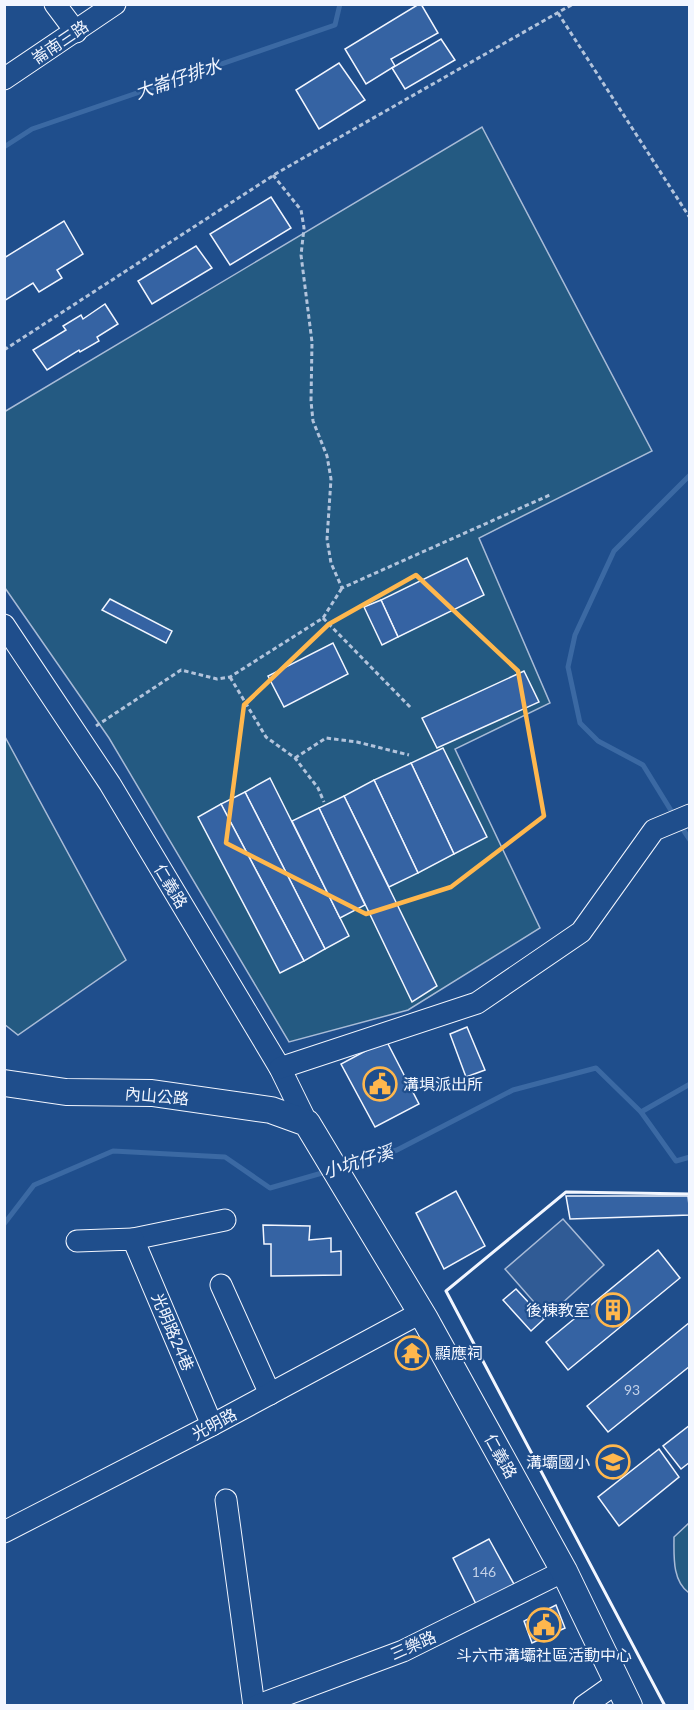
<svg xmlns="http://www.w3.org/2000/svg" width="694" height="1710" font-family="Lato,'Noto Sans TC',sans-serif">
	<rect width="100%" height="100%" fill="#1f4e8c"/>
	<g fill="#245a82" stroke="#a8bbd7" stroke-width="1.5">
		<polygon points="482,127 652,451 479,538 550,703 455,749 540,928 408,1010 289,1042 109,738 5,588 4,412"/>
		<polygon points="4,735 126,960 18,1035 4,1024"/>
		<path d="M689,1523V1593C672,1581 674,1556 674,1537Z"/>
	</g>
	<polygon fill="#305b95" stroke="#a8bbd7" stroke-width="1.5" points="563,1219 604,1265 547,1317 505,1269"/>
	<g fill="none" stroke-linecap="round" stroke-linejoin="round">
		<g stroke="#3b69a3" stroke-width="5">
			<polyline points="4,147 32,129 335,25 340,4"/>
			<polyline points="675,817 643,765 598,741 580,723 568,667 575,635 614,551 690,475"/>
			<polyline points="680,825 690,840"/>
			<polyline points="641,1112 690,1084"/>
			<polyline points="341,1167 397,1150 513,1090 596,1068 641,1112 676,1161 690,1157"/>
			<polyline points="4,1224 34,1185 113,1151 225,1157 270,1188 329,1171"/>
		</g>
	</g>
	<g fill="#3563a3" stroke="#f2f6ff" stroke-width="1.5">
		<polygon points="419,4 421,4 438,33 391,59 395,66 366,84 345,49"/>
		<polygon points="441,39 455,60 405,89 392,68"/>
		<polygon points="339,63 365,100 319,129 296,90"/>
		<polygon points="271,197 291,228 230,265 210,234"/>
		<polygon points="64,221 83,254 57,270 62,278 39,292 33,283 4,301 4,258"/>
		<polygon points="196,246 212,268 152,304 138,281"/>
		<polygon points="105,304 118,324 97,337 99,341 80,352 79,350 47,370 33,350 66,330 63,326 81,315 83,319"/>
		<polygon points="467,558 484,595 398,637 381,600"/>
		<polygon points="110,599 172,631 166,643 102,610"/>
		<polygon points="381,600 398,637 382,645 364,607"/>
		<polygon points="333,643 348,674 284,707 268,676"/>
		<polygon points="524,671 539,702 437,748 422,718"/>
		<polygon points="443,748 487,837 454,854 411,763"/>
		<polygon points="411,763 454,854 418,873 374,780"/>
		<polygon points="270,778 349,936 325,949 245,792"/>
		<polygon points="374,780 418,873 389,887 344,796"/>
		<polygon points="245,792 325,949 304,961 221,804"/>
		<polygon points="344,796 437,986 412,1002 319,808"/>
		<polygon points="221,804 304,961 280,973 198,817"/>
		<polygon points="319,808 365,905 340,918 292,821"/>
		<polygon points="467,1027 485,1070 466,1077 450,1034"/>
		<polygon points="386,1040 419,1104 375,1127 341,1064"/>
		<polygon points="456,1191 485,1246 444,1269 416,1213"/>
		<polygon points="566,1196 688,1196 690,1215 570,1219"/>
		<polygon points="263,1225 310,1226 309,1240 331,1238 331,1252 341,1251 341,1275 271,1276 271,1244 264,1244"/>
		<polygon points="658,1250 680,1278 568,1370 546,1342"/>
		<polygon points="516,1289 544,1319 531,1331 503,1300"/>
		<polygon points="690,1322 690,1366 608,1432 587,1406"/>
		<polygon points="690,1425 690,1462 681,1469 663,1446"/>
		<polygon points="659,1449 679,1477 619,1526 598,1497"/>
		<polygon points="489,1539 515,1586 477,1606 453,1558"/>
		<polygon points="556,1605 565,1628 532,1643 524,1621"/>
	</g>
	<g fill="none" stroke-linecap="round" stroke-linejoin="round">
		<defs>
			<g id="minor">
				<polyline points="55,4 76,32"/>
				<polyline points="4,79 115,4"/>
				<polyline points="4,625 110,784 280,1068 307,1123"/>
				<polyline points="280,1068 477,1003 581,932 654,830 690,815"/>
				<polyline points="133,1239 225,1220"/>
				<polyline points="77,1241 133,1239 212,1425"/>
				<polyline points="221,1285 270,1394"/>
				<polyline points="226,1500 254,1706"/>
				<polyline points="4,1532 212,1425 422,1312"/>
				<polyline points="256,1706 403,1651 564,1571"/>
				<polyline points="584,1706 618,1682"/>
			</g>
			<polyline id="major" points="4,1083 66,1092 152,1093 271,1110 307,1123 425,1319 564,1571 629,1706"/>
		</defs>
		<use href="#minor" stroke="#f2f6ff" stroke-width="23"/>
		<use href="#major" stroke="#f2f6ff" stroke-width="28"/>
		<g stroke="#b3c4dc" stroke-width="3" stroke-dasharray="4.5 3" stroke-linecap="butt">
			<polyline points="558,13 690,218"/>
			<polyline points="273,175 301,210 304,228 301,255 312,342 311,401 313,421 327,456 331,479 327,539 331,563 342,588 552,494"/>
			<polyline points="4,350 277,173 573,4"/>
			<polyline points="323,618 412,709"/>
			<polyline points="230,677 266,737 295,758 318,788 324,802"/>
			<polyline points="96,726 181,670 217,679 230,677 323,618 342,588"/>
			<polyline points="295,758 326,738 357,742 409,755"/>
		</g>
		<use href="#minor" stroke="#1f4e8c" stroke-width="21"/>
		<use href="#major" stroke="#1f4e8c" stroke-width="26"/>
		<polyline stroke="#f2f6ff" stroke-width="3" points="665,1706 446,1291 566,1192 690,1194"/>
	</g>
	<path fill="none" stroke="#ffb74d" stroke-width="4.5" stroke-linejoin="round" d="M416,575L518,671L544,816L451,887L366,914L226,843L244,705L329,624Z"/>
	<defs>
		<symbol id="civic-ring" viewBox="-11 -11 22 22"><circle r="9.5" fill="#1f4e8c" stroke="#ffb74d" stroke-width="1.5"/><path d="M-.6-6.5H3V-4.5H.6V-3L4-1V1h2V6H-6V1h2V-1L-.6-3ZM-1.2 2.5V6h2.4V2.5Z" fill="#ffb74d"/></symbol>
		<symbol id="building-ring" viewBox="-11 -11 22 22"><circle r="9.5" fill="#1f4e8c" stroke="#ffb74d" stroke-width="1.5"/><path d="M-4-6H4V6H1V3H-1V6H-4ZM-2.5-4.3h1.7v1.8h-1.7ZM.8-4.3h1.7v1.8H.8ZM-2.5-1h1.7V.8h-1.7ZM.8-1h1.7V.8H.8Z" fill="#ffb74d"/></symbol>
		<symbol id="temple-ring" viewBox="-11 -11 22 22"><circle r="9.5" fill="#1f4e8c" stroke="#ffb74d" stroke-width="1.5"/><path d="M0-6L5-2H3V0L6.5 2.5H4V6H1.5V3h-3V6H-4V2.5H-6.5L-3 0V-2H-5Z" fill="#ffb74d"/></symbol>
		<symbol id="school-ring" viewBox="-11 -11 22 22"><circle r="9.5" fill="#1f4e8c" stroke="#ffb74d" stroke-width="1.5"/><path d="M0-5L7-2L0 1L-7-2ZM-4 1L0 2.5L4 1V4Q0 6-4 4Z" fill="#ffb74d"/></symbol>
	</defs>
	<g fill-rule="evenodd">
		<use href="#civic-ring" x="361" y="1065" width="38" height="38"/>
		<use href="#building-ring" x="594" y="1291" width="38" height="38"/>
		<use href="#temple-ring" x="393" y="1334" width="38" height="38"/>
		<use href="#school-ring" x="594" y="1443" width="38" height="38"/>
		<use href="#civic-ring" x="525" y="1606" width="38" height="38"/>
	</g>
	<g text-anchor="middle" stroke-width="4.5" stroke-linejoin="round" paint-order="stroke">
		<g font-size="14" fill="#c3d1e8">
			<text x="632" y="1395">93</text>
			<text x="484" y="1577">146</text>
		</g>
		<g font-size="16" fill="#f2f6ff" stroke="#1f4e8c">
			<text transform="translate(60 42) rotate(-34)" y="6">崙南三路</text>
			<text transform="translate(171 886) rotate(59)" y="6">仁義路</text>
			<text transform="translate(157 1096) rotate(5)" y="6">內山公路</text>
			<text transform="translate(173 1332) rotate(67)" y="6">光明路24巷</text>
			<text transform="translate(214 1424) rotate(-28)" y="6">光明路</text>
			<text transform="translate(501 1456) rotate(61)" y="6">仁義路</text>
			<text transform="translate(413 1645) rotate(-24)" y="6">三樂路</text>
		</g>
		<g font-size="16" fill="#f2f6ff" stroke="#1f4e8c" text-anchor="start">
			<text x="403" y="1090">溝埧派出所</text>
			<text x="590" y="1316" text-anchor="end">後棟教室</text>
			<text x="435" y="1359">顯應祠</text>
			<text x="590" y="1468" text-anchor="end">溝壩國小</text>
			<text x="544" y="1661" text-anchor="middle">斗六市溝壩社區活動中心</text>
		</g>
		<g font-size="18" font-style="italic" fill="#f2f6ff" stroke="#1f4e8c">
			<text transform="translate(178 79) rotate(-19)" y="6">大崙仔排水</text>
			<text transform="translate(358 1162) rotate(-17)" y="6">小坑仔溪</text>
		</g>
	</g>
	<rect width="694" height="1710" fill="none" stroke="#f2f6ff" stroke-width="12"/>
</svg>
